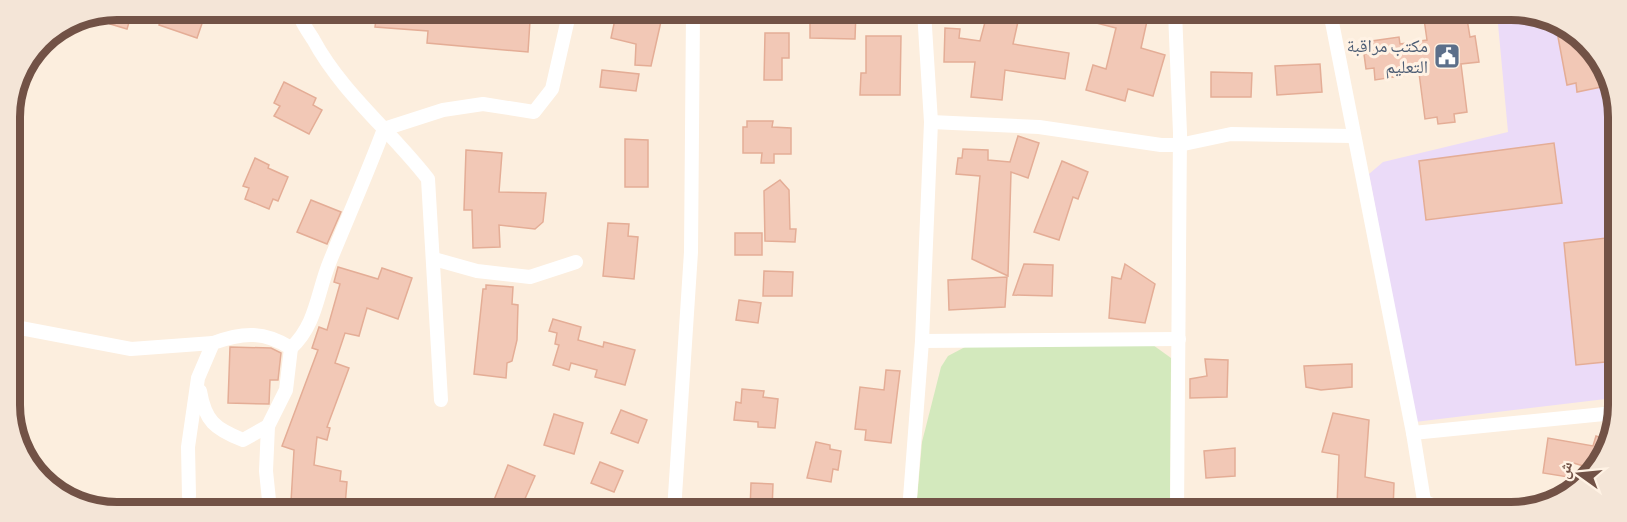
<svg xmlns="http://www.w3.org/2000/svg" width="1627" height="522" font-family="'Alegreya Sans','Noto Naskh Arabic',sans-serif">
	<rect width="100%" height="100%" fill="#fceede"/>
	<polygon fill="#ebdbf8" points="1497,13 1539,13 1591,45 1616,96 1614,398 1415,422 1369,174 1383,162 1508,132"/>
	<polygon fill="#d3e9bd" points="1153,345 1171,358 1170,512 916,511 922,442 941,367 948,356 965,347"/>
	<g fill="#f2c8b6" stroke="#e4ad96" stroke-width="1.5">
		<polygon points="133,9 127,29 110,24 113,10"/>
		<polygon points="164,9 207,9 197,38 159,25"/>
		<polygon points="377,10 466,10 466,17 495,19 495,10 518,10 518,21 530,21 528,52 427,43 428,31 375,27"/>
		<polygon points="617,10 632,10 662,17 651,66 635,65 636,44 611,38"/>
		<polygon points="810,11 856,11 855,39 810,38"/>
		<polygon points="988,11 1019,17 1013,44 1069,53 1065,79 1005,70 1002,100 971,97 975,62 944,62 945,28 960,29 959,38 980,41"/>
		<polygon points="1070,12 1149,12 1141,48 1165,55 1153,96 1128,89 1125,101 1086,90 1093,65 1106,69 1116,28 1069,16"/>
		<polygon points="1423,12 1466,13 1470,37 1475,36 1479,62 1461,64 1467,112 1454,114 1455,122 1438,124 1437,117 1425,119 1419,73 1375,80 1374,68 1366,69 1364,54 1374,52 1372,41 1399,37 1400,44 1427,40"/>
		<polygon points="765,33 789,33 789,58 782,58 782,80 764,80"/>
		<polygon points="1573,34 1584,41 1589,65 1600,63 1611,85 1577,92 1576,83 1567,85 1558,37"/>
		<polygon points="866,36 901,36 900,95 860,95 861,73 866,73"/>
		<polygon points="1320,64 1322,92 1277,95 1275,66"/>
		<polygon points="602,70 639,74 636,91 600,87"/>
		<polygon points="1211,72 1252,73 1251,97 1211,97"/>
		<polygon points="284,82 316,98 313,105 322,110 309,134 274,116 280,106 274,103"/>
		<polygon points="747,121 773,121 772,127 791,128 791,154 774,154 774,163 761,163 762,153 743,153 743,127 747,127"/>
		<polygon points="1018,136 1039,143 1028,178 1011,172 1008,276 972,259 980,176 956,174 958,158 962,158 963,149 988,150 988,160 1010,162"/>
		<polygon points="625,139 648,140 648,187 625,187"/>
		<polygon points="1554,143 1562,203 1426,220 1419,161"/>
		<polygon points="466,150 502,153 499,192 546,193 543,222 535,229 499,225 500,247 473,248 472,210 464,210"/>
		<polygon points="255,158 269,165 268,168 288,177 278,201 273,199 269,209 245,199 249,188 243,186"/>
		<polygon points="1062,161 1088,172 1078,199 1073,197 1059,240 1034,232"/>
		<polygon points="780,180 789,190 790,229 796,229 795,242 765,241 764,191"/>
		<polygon points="311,200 341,212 327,244 297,232"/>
		<polygon points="608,223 629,224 628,236 638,237 634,279 603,276"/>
		<rect x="735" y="233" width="27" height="22"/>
		<polygon points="1606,238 1606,242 1615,241 1615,306 1613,306 1615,361 1576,365 1564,243"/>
		<polygon points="1024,264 1053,265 1052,296 1013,295"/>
		<polygon points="1125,264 1155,284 1145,323 1109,318 1112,277 1121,279"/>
		<polygon points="338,267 378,279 382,268 412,278 398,319 367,308 359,336 345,333 335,363 349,368 327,427 330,428 327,440 317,437 314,465 341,471 340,481 347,482 345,506 291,502 294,450 282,446 318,350 312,348 319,327 327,330 340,284 334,282"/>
		<polygon points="764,271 793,272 792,296 763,296"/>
		<polygon points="1007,277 1005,307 949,310 948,280"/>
		<polygon points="486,285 513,287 512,304 518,305 517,340 512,361 507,363 506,378 474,374 483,289 486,289"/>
		<polygon points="739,300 761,303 758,323 736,320"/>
		<polygon points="553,319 581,327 578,340 603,347 604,342 635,350 625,385 595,377 597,370 571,363 569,370 553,365 559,345 555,344 557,333 549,331"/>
		<polygon points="230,347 271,348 281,353 278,380 270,380 269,404 228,403"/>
		<polygon points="1205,359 1228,360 1227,397 1190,398 1190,379 1207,376"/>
		<polygon points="1352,364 1352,387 1321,390 1306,387 1304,366"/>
		<polygon points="886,370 900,371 891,443 865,440 866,430 855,429 860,387 884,390"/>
		<polygon points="742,389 764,391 763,397 778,399 775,428 758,427 758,422 734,420 736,402 741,403"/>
		<polygon points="621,410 647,420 638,443 611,433"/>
		<polygon points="1333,413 1369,420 1365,477 1394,483 1393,512 1337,506 1339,455 1322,452"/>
		<polygon points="554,414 583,423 574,454 544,445"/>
		<polygon points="1596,436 1610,441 1589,472 1586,471 1587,467 1570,462 1568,477 1543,473 1548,438 1593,446"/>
		<polygon points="816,442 830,445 830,449 841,451 838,470 833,469 831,482 807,478"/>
		<polygon points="1235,448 1235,476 1206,478 1204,451"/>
		<polygon points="600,462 623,471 614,492 591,483"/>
		<polygon points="508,465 535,476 520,510 505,510 492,505"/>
		<polygon points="751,483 773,484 772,511 750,511"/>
	</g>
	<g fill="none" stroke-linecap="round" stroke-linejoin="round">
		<g stroke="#fff" stroke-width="14">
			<path d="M298,9C300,20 307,30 313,39C342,93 391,131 428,179L441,400"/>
			<polyline points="924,11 931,122 922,341 1179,339"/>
			<polyline points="1175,12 1180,133 1177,512"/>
			<polyline points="1330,12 1413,433 1426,513"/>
			<polyline points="931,122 1039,127 1161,145 1179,145 1231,134 1353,136"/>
			<polyline points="434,259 477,271 530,277 576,262"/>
			<polyline points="10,326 131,349 213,343"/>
			<path d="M291,348C317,324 317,292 330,261C348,217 367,174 384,129L443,110L483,104L534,112L552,89L570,10"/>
			<path d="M200,391C205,421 215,429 243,440L268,426"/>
			<polyline points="1413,433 1614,413"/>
			<path d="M189,496L188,447L198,378L213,343C243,332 264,331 291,348L286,390L268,426L266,471L270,510"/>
			<polyline points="1425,502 1452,513"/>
			<polyline points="674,511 691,252 693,11"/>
			<polyline points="909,511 922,341"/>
		</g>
	</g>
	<defs>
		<symbol id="civic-square" viewBox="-11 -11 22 22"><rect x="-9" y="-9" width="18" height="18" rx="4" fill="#5c6f8a" stroke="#fff2e4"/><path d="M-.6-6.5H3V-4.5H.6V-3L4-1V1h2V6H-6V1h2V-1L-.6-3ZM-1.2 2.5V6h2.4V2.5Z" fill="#fff"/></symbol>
	</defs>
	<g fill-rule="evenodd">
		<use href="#civic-square" x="1432" y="41" width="30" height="30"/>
	</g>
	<g text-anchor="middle" stroke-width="6" stroke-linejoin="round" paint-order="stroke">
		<g font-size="18" fill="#4e5e75" stroke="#fff2e4" text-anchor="end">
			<text x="1428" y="52">مكتب مراقبة<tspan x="1428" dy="21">التعليم</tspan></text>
		</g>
	</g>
	<path d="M0 0H1627V522H0ZM117 20H1511A97 97 0 0 1 1608 117V405A97 97 0 0 1 1511 502H117A97 97 0 0 1 20 405V117A97 97 0 0 1 117 20Z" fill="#f4e5d7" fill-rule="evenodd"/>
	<path fill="none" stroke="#725246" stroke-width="8" d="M117 20H1511A97 97 0 0 1 1608 117V405A97 97 0 0 1 1511 502H117A97 97 0 0 1 20 405V117A97 97 0 0 1 117 20Z"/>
	<g transform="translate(1579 474) rotate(285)" stroke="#fff2e4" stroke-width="4.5" paint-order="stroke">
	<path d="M0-4.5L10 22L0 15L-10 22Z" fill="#725246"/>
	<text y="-9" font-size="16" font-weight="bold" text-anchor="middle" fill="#725246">ش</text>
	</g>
</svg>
